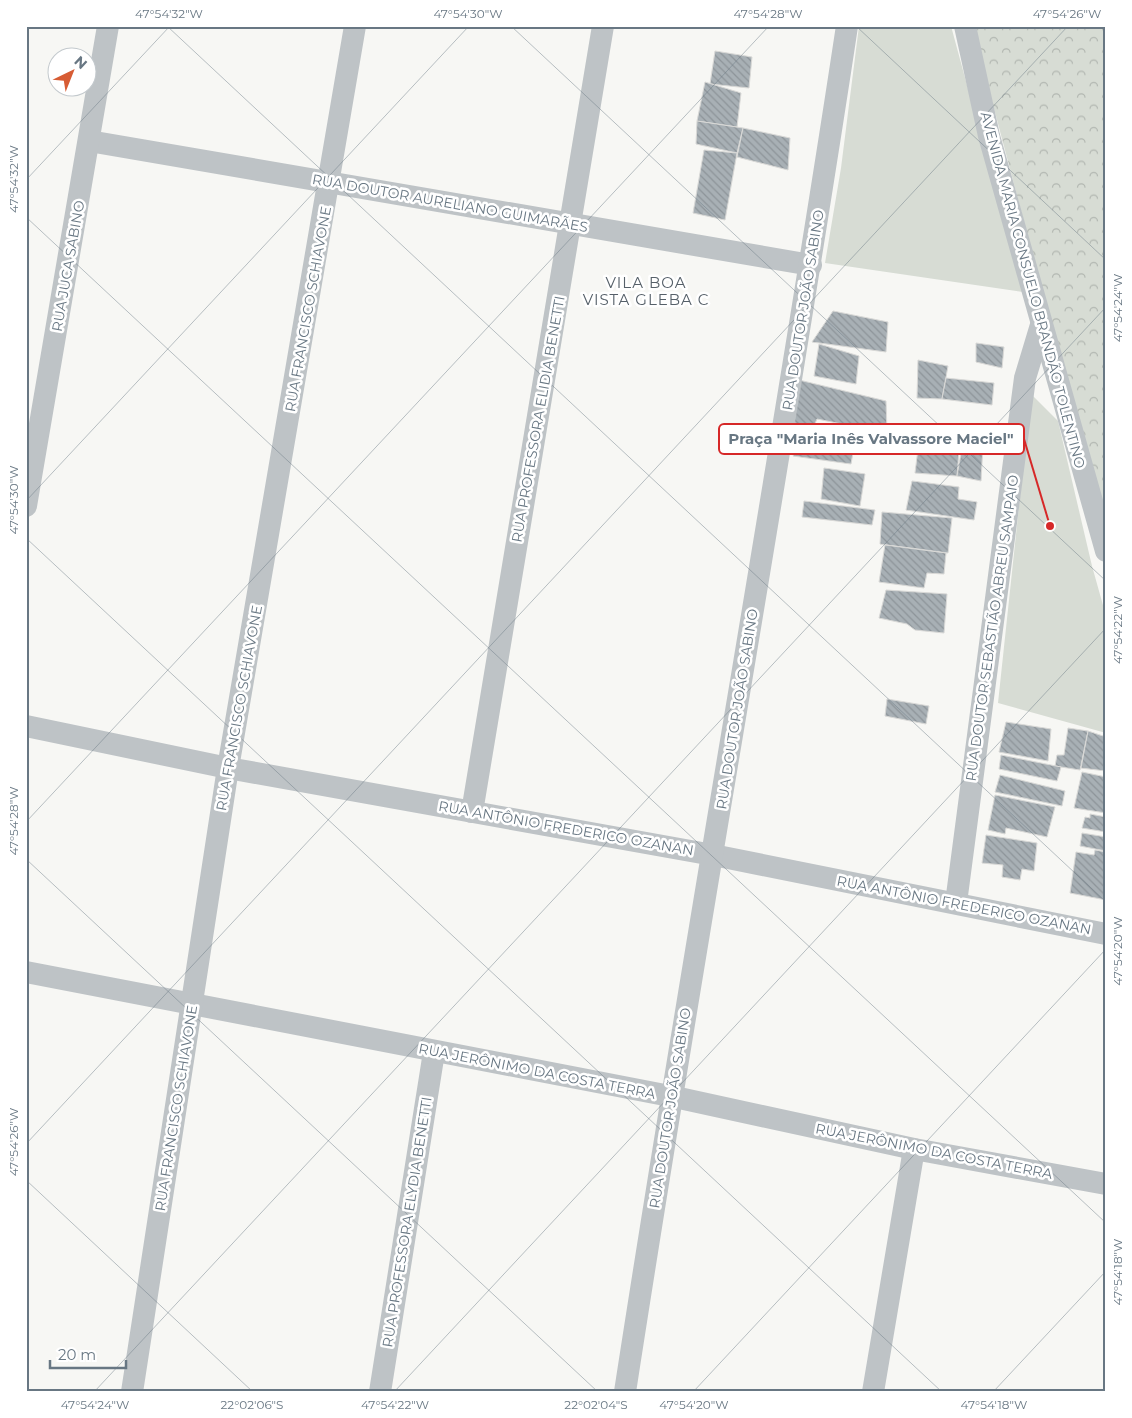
<svg xmlns="http://www.w3.org/2000/svg" width="1132" height="1418" font-family="Montserrat,sans-serif">
	<defs>
		<pattern id="forest-crowns" width="20" height="18" patternUnits="userSpaceOnUse" patternTransform="scale(1.25)"><rect width="20" height="18" fill="#d7dcd4"/><path d="M2 6a3 3 0 1 1 6 0M12 15a3 3 0 1 1 6 0" fill="none" stroke="#b2b7b1"/></pattern>
		<pattern id="building-back-hatch" width="6" height="6" patternUnits="userSpaceOnUse" patternTransform="scale(1.25)"><rect width="6" height="6" fill="#a8b0b5"/><path d="M-1 5l2 2M0 0l6 6M5-1l2 2" fill="none" stroke="#8d9499"/></pattern>
	</defs>
	<rect width="100%" height="100%" fill="#f7f7f4"/>
	<g fill="#d7dcd4">
		<polygon points="859,26 951,26 1023,292 825,263 841,168"/>
		<polygon points="1031,394 1058,421 1092,566 1106,616 1106,733 998,703"/>
	</g>
	<polygon fill="url(#forest-crowns)" points="975,26 1106,26 1106,532 983,67"/>
	<g fill="url(#building-back-hatch)" stroke="#d9d9d7">
		<polygon points="715,51 752,57 749,88 710,84"/>
		<polygon points="705,82 741,93 737,127 697,121"/>
		<polygon points="697,121 743,128 737,153 696,144"/>
		<polygon points="743,128 790,138 788,170 737,157"/>
		<polygon points="704,150 737,153 725,220 693,213"/>
		<polygon points="833,311 888,322 886,352 812,342"/>
		<polygon points="976,343 1004,347 1002,368 976,362"/>
		<polygon points="819,344 859,356 856,384 814,376"/>
		<polygon points="918,360 948,366 942,399 917,398"/>
		<polygon points="946,378 994,383 992,405 942,399"/>
		<polygon points="799,380 886,401 887,433 817,419 813,428 791,422"/>
		<polygon points="806,428 857,430 851,464 793,456"/>
		<polygon points="919,441 959,451 957,476 915,473"/>
		<polygon points="963,442 983,445 981,481 957,476"/>
		<polygon points="824,468 865,474 860,506 821,499"/>
		<polygon points="912,481 959,487 958,499 977,502 974,520 906,510"/>
		<polygon points="804,501 875,510 872,525 802,517"/>
		<polygon points="882,512 952,518 948,553 880,544"/>
		<polygon points="885,545 946,553 944,574 927,573 924,588 879,582"/>
		<polygon points="886,590 947,594 944,633 915,630 907,624 879,618"/>
		<polygon points="887,699 929,706 926,724 885,716"/>
		<polygon points="1006,722 1051,729 1048,761 999,752"/>
		<polygon points="1068,728 1088,731 1080,770 1055,766 1057,755 1064,755"/>
		<polygon points="1088,731 1106,737 1106,771 1081,768"/>
		<polygon points="1001,755 1061,767 1057,781 999,769"/>
		<polygon points="1082,772 1106,777 1106,813 1074,808"/>
		<polygon points="1000,775 1065,791 1062,806 995,792"/>
		<polygon points="995,795 1055,807 1047,837 1006,828 1005,834 988,830"/>
		<polygon points="1090,814 1106,817 1106,832 1082,828 1085,817 1090,818"/>
		<polygon points="1082,833 1106,837 1106,851 1080,846"/>
		<polygon points="986,835 1037,843 1034,871 1022,869 1020,880 1002,877 1003,865 982,863"/>
		<polygon points="1095,850 1106,852 1106,900 1070,893 1076,852 1094,855"/>
	</g>
	<g fill="none" stroke-linecap="round" stroke-linejoin="round">
		<g stroke="#bec3c6" stroke-width="22">
			<polyline points="965,26 989,136 1106,551"/>
			<polyline points="89,141 811,265"/>
			<polyline points="26,506 108,26"/>
			<polyline points="26,726 228,768 713,855 1106,934"/>
			<polyline points="472,812 603,26"/>
			<polyline points="956,903 1025,378 1041,325"/>
			<polyline points="26,972 670,1096 914,1149 1106,1184"/>
			<polyline points="132,1392 228,768 355,26"/>
			<polyline points="380,1392 434,1052"/>
			<path d="M625,1392C695,936 778,482 847,26"/>
			<polyline points="873,1392 914,1149"/>
		</g>
	</g>
	<path fill="none" stroke="#687783" stroke-width="1" stroke-opacity="0.45" d="M167,26L1106,902M511,26L1106,581M856,26L1106,260M26,180L170,26M26,217L1106,1223M26,501L469,26M26,538L942,1392M26,822L769,26M26,859L598,1392M26,1144L1068,26M26,1180L253,1392M94,1392L1106,307M394,1392L1106,628M693,1392L1106,949M993,1392L1106,1271"/>
	<g text-anchor="middle" stroke-width="5" stroke-linejoin="round" paint-order="stroke">
		<g font-size="14" fill="#687783" stroke="#fff">
			<text transform="translate(450 203) rotate(10)" y="5">RUA DOUTOR AURELIANO GUIMARÃES</text>
			<text transform="translate(68 266) rotate(-80)" y="5">RUA JUCA SABINO</text>
			<text transform="translate(1033 290) rotate(75)" y="5">AVENIDA MARIA CONSUELO BRANDÃO TOLENTINO</text>
			<text transform="translate(308 309) rotate(-80)" y="5">RUA FRANCISCO SCHIAVONE</text>
			<text transform="translate(803 310) rotate(-81)" y="5">RUA DOUTOR JOÃO SABINO</text>
			<text transform="translate(538 419) rotate(-80)" y="5">RUA PROFESSORA ELIDIA BENETTI</text>
			<text transform="translate(992 628) rotate(-82)" y="5">RUA DOUTOR SEBASTIÃO ABREU SAMPAIO</text>
			<text transform="translate(239 708) rotate(-80)" y="5">RUA FRANCISCO SCHIAVONE</text>
			<text transform="translate(737 709) rotate(-81)" y="5">RUA DOUTOR JOÃO SABINO</text>
			<text transform="translate(566 828) rotate(10)" y="5">RUA ANTÔNIO FREDERICO OZANAN</text>
			<text transform="translate(964 905) rotate(11)" y="5">RUA ANTÔNIO FREDERICO OZANAN</text>
			<text transform="translate(537 1071) rotate(11)" y="5">RUA JERÔNIMO DA COSTA TERRA</text>
			<text transform="translate(176 1108) rotate(-81)" y="5">RUA FRANCISCO SCHIAVONE</text>
			<text transform="translate(670 1108) rotate(-81)" y="5">RUA DOUTOR JOÃO SABINO</text>
			<text transform="translate(934 1151) rotate(11)" y="5">RUA JERÔNIMO DA COSTA TERRA</text>
			<text transform="translate(407 1222) rotate(-81)" y="5">RUA PROFESSORA ELYDIA BENETTI</text>
		</g>
		<g font-size="15" letter-spacing="1" fill="#566069" stroke="#fff">
			<text x="646" y="288">VILA BOA<tspan x="646" dy="17">VISTA GLEBA C</tspan></text>
		</g>
	</g>
	<path fill="none" stroke="#d62828" stroke-width="2" d="M1050 526L1024 439"/>
	<circle fill="#d62828" stroke="#fff" stroke-width="2" cx="1050" cy="526" r="5"/>
	<rect fill="#fff" stroke="#d62828" stroke-width="2" x="719" y="424" width="305" height="30" rx="5"/>
	<g font-size="15" text-anchor="middle" font-weight="bold" fill="#687783">
		<text x="871" y="444">Praça "Maria Inês Valvassore Maciel"</text>
	</g>
	<rect width="1132" height="1418" fill="none" stroke="#ffffff" stroke-width="55"/>
	<g transform="translate(72 72) rotate(43)"><circle r="24" fill="#ffffff" stroke="#c3c9cd"/>
	<path d="M0-4L9 19L0 12L-9 19Z" fill="#d75c34"/>
	<text y="-8" font-size="14" font-weight="bold" text-anchor="middle" fill="#687783">N</text>
	</g>
	<path d="M50 1360v8h76v-8" fill="none" stroke="#687783" stroke-width="2.5"/>
	<text x="58" y="1360" font-size="15" fill="#687783" stroke="#ffffff" stroke-width="4" paint-order="stroke">20 m</text>
	<rect x="28" y="28" width="1076" height="1362" fill="none" stroke="#687783" stroke-width="2"/>
	<g font-size="12" text-anchor="middle" fill="#687783">
		<text x="169" y="18">47°54'32"W</text>
		<text x="468" y="18">47°54'30"W</text>
		<text x="768" y="18">47°54'28"W</text>
		<text x="1067" y="18">47°54'26"W</text>
		<text transform="translate(14 179) rotate(-90)" y="4">47°54'32"W</text>
		<text transform="translate(1118 308) rotate(-90)" y="4">47°54'24"W</text>
		<text transform="translate(14 500) rotate(-90)" y="4">47°54'30"W</text>
		<text transform="translate(1118 630) rotate(-90)" y="4">47°54'22"W</text>
		<text transform="translate(14 821) rotate(-90)" y="4">47°54'28"W</text>
		<text transform="translate(1118 951) rotate(-90)" y="4">47°54'20"W</text>
		<text transform="translate(14 1142) rotate(-90)" y="4">47°54'26"W</text>
		<text transform="translate(1118 1272) rotate(-90)" y="4">47°54'18"W</text>
		<text x="95" y="1409">47°54'24"W</text>
		<text x="252" y="1409">22°02'06"S</text>
		<text x="395" y="1409">47°54'22"W</text>
		<text x="596" y="1409">22°02'04"S</text>
		<text x="694" y="1409">47°54'20"W</text>
		<text x="994" y="1409">47°54'18"W</text>
	</g>
</svg>
